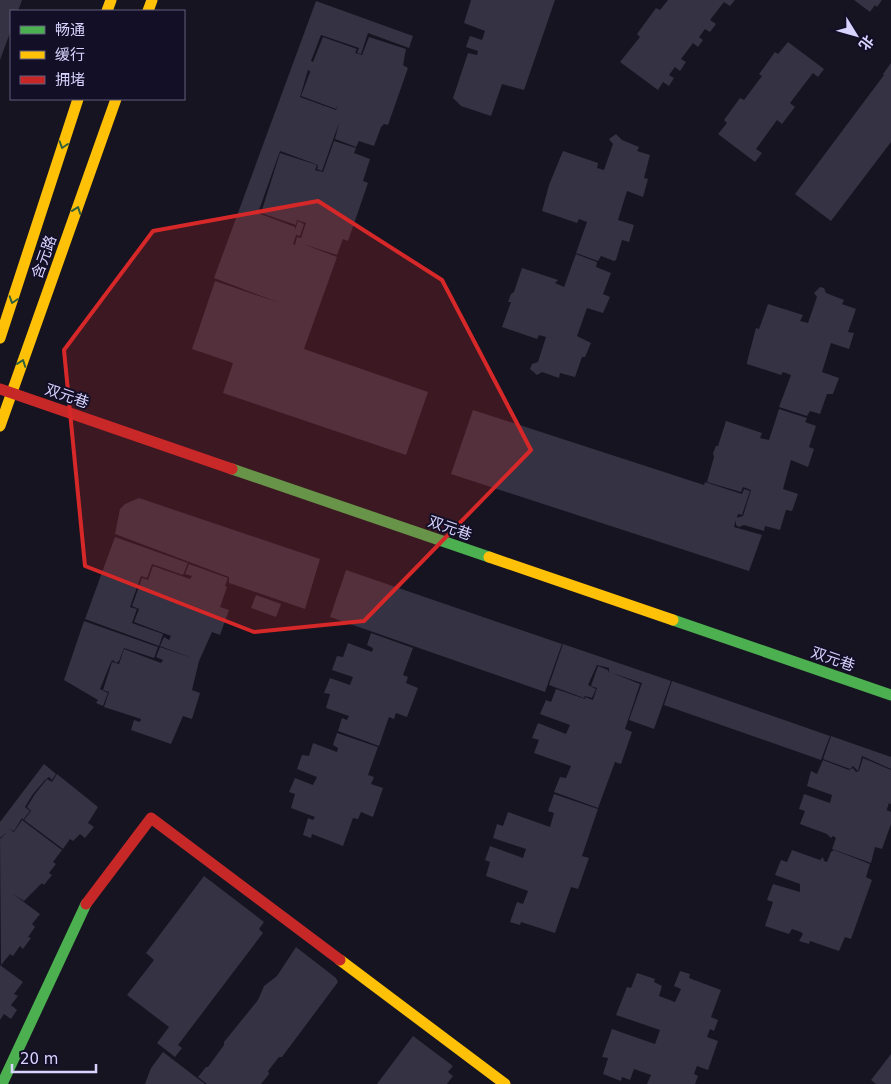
<svg xmlns="http://www.w3.org/2000/svg" width="891" height="1084" font-family="'DejaVu Sans','Noto Sans SC',sans-serif">
	<rect width="100%" height="100%" fill="#161421"/>
	<g fill="#343243" fill-rule="evenodd">
		<polygon points="0,0 22,0 18,11 11,11 11,30 0,60"/>
		<polygon points="471,0 555,0 524,90 502,84 491,116 461,106 453,98 468,53 477,55 478,51 466,47 468,41 470,36 482,40 485,31 464,23"/>
		<polygon points="668,0 735,0 730,6 724,2 710,20 716,24 710,32 705,29 699,37 703,40 698,47 693,43 681,59 686,62 680,71 675,67 669,75 674,78 669,86 663,82 658,90 620,62 640,37 637,34 656,8 660,10"/>
		<polygon points="854,0 882,0 877,7 875,5 870,12"/>
		<path d="M316,1L413,36L409,48L368,33L361,54L357,53L359,48L321,35L311,61L313,62L323,37L357,49L355,53L362,55L369,37L406,49L403,65L408,68L388,125L384,124L381,127L374,146L359,141L356,147L335,139L339,123L322,171L317,169L318,165L280,151L258,213L295,227V230L298,221L304,224L300,236L296,235L293,244L295,245L297,237L301,238L306,223L297,220L296,225L261,213L280,153L317,165L315,170L323,172L334,141L356,148L354,153L370,159L363,181L368,183L348,241L343,239L337,255L303,244L337,257L304,349L428,392L406,455L223,393L233,363L192,349L215,281L280,303L214,278ZM308,70L312,73L310,72L301,96L336,109L338,105L336,110L300,97Z"/>
		<polygon points="788,42 824,69 818,77 813,73 790,103 795,107 782,124 777,120 756,149 762,153 755,162 718,134 727,123 724,120 740,98 744,100 762,76 759,74 775,52 778,54"/>
		<polygon points="891,63 891,142 831,221 795,194 884,75 883,74"/>
		<polygon points="616,134 622,140 639,147 637,151 650,155 644,178 648,179 643,197 627,191 618,220 634,225 629,242 622,240 616,260 614,261 601,256 598,261 576,253 587,222 579,219 577,223 542,211 549,185 563,151 598,163 597,168 604,170 613,144 609,139"/>
		<polygon points="576,254 597,262 596,267 611,273 603,294 610,297 603,313 587,308 577,336 591,343 585,357 582,357 575,377 560,373 559,378 542,372 537,375 530,369 532,364 538,362 546,337 539,335 537,339 502,327 511,302 508,302 511,294 514,292 522,268 558,280 555,283 564,287"/>
		<polygon points="820,287 824,288 826,293 844,300 842,304 856,309 848,332 854,333 849,349 831,343 822,372 839,378 833,394 827,394 820,414 810,411 807,416 779,407 791,375 783,372 781,375 747,364 747,362 756,328 759,329 768,304 803,315 800,321 808,323 817,297 814,293"/>
		<polygon points="779,409 807,418 805,422 816,426 809,447 814,449 808,467 791,460 783,489 798,494 792,511 786,510 780,530 765,526 764,531 744,525 739,527 736,525 736,518 743,516 751,490 743,487 741,492 707,482 714,457 713,453 716,446 718,446 726,421 762,433 760,438 769,440"/>
		<polygon points="473,410 704,485 705,482 742,494 744,489 750,491 742,515 738,514 734,527 762,535 749,571 451,474"/>
		<polygon points="139,498 320,559 305,609 229,583 229,577 115,534 120,509 125,504"/>
		<polygon points="115,537 188,563 183,575 152,564 147,578 141,576 130,607 137,609 132,623 163,634 159,646 85,619"/>
		<polygon points="189,564 228,578 225,586 227,587 220,607 229,610 220,635 212,632 199,661 192,690 200,693 192,719 183,716 171,744 131,730 134,720 140,722 141,719 104,707 109,692 103,690 112,662 119,664 124,649 161,663 163,660 156,657 160,647 192,658 160,646 164,637 169,640 171,636 134,622 139,609 132,606 142,578 148,580 153,566 190,579 192,576 185,574"/>
		<polygon points="346,570 562,644 545,692 330,617"/>
		<polygon points="256,595 281,604 276,617 251,608"/>
		<polygon points="84,621 158,647 154,658 124,648 119,661 116,663 113,660 111,662 100,689 108,693 103,706 96,703 98,700 64,680"/>
		<polygon points="371,633 413,648 403,675 408,677 406,683 418,688 407,717 396,713 394,719 389,717 379,746 338,731 342,718 347,720 349,716 326,708 330,694 324,693 330,678 350,685 353,677 332,670 337,656 343,657 348,643 372,652 373,648 367,645"/>
		<polygon points="563,644 671,681 654,729 629,720 642,683 612,673 640,684 625,729 632,732 621,764 615,762 598,808 554,792 560,777 566,778 571,766 534,753 539,740 532,738 538,723 566,734 570,725 540,714 546,700 551,702 556,689 585,699 585,697 593,700 597,688 591,686 598,666 608,670 609,673 609,668 597,665 588,685 596,689 592,698 585,696 584,698 549,685"/>
		<polygon points="672,681 830,736 821,760 664,705"/>
		<polygon points="337,733 378,747 368,775 374,777 371,784 383,788 373,817 361,812 358,819 353,818 343,846 312,834 311,838 303,835 308,818 313,820 315,817 291,808 295,794 289,792 295,778 313,785 317,777 297,769 302,755 309,756 313,743 337,752 338,748 333,745"/>
		<polygon points="831,736 891,757 891,769 862,756 858,771 853,766 850,769 823,759"/>
		<polygon points="863,758 891,770 891,804 886,802 889,803 886,812 887,810 891,812 891,824 882,849 875,847 871,863 832,849 836,838 833,836 831,838 827,834 800,824 805,811 799,809 804,794 830,803 832,795 807,786 811,771 817,774 823,760 849,770 853,768 856,772 859,771"/>
		<polygon points="44,764 56,774 52,780 49,777 45,780 33,794 25,807 30,811 23,820 22,818 14,831 9,829 14,832 22,820 62,850 53,862 56,864 49,873 52,875 44,885 42,883 24,901 13,894 40,914 32,924 35,927 28,937 31,938 23,949 20,946 13,956 10,954 1,965 0,839 7,832 0,838 0,822"/>
		<polygon points="57,774 98,807 88,823 94,827 85,838 80,834 73,841 70,839 63,849 24,820 31,811 27,807 35,794 47,779 52,782"/>
		<polygon points="554,794 598,809 582,856 589,858 578,889 571,887 555,933 521,922 520,925 510,922 517,902 523,904 528,891 486,876 490,862 485,860 490,846 523,858 526,849 493,838 497,824 503,826 508,812 550,827 554,813 548,811"/>
		<polygon points="792,850 820,860 823,857 824,861 827,862 831,852 834,850 870,864 866,877 872,880 851,939 845,937 839,951 810,941 809,944 799,941 803,934 801,932 792,929 789,934 765,926 773,902 767,900 773,884 800,892 800,884 775,875 781,860 787,862"/>
		<polygon points="204,876 264,922 259,929 263,933 178,1045 182,1048 175,1057 157,1043 169,1027 127,995 154,960 146,953"/>
		<polygon points="296,947 336,978 338,982 282,1057 279,1057 268,1071 269,1074 261,1084 207,1084 198,1077 206,1067 208,1067 224,1045 224,1042 258,1000 264,986 277,976"/>
		<polygon points="0,965 23,982 14,994 18,996 11,1005 17,1010 11,1019 4,1014 0,1020"/>
		<polygon points="680,971 690,974 689,978 721,990 711,1017 718,1020 714,1031 710,1029 707,1037 718,1041 708,1070 697,1066 694,1074 698,1076 695,1084 647,1084 651,1075 634,1069 630,1080 622,1077 621,1081 603,1074 608,1058 602,1057 612,1029 655,1044 660,1030 616,1015 627,987 631,988 637,973 655,979 654,982 662,986 659,996 675,1002 681,989 674,986"/>
		<polygon points="413,1036 453,1066 448,1072 453,1076 447,1084 377,1084"/>
		<polygon points="163,1052 205,1084 145,1084 151,1068"/>
		<polygon points="891,1054 891,1084 876,1084 871,1080"/>
	</g>
	<g fill="none" stroke-linecap="round" stroke-linejoin="round">
		<g stroke="#4caf50" stroke-width="11">
			<polyline points="232,469 489,557"/>
			<polyline points="673,620 891,695"/>
			<polyline points="2,1084 86,904"/>
		</g>
		<g stroke="#ffc107" stroke-width="11">
			<polyline points="107,11 111,0"/>
			<polyline points="148,11 152,0"/>
			<polyline points="0,338 78,99"/>
			<polyline points="0,426 116,99"/>
			<polyline points="489,557 673,620"/>
			<polyline points="340,960 505,1084"/>
		</g>
		<g stroke="#c62828" stroke-width="11">
			<polyline points="0,389 232,469"/>
			<polyline points="86,904 151,818 340,960"/>
		</g>
	</g>
	<defs><path id="oneway-chevron" d="M-2-3.5L2.5 0L-2 3.5" fill="none" stroke-width="1.6" stroke-linecap="round" stroke-linejoin="round" transform="scale(1.25)"/></defs>
	<g stroke="#305f3b">
		<use href="#oneway-chevron" transform="translate(63 145) rotate(108)"/>
		<use href="#oneway-chevron" transform="translate(77 210) rotate(-70)"/>
		<use href="#oneway-chevron" transform="translate(13 300) rotate(108)"/>
		<use href="#oneway-chevron" transform="translate(22 363) rotate(-70)"/>
	</g>
	<path fill="#d62828" fill-opacity="0.2" stroke="#d62828" stroke-width="4" stroke-linejoin="round" d="M318,201L442,280L531,450L364,621L254,632L85,566L64,350L153,231Z"/>
	<g text-anchor="middle" stroke-width="4" stroke-linejoin="round" paint-order="stroke">
		<g font-size="15" fill="#d9d4ff" stroke="#130f26">
			<text transform="translate(44 257) rotate(-70)" y="5">含元路</text>
			<text transform="translate(67 396) rotate(19)" y="5">双元巷</text>
			<text transform="translate(450 528) rotate(19)" y="5">双元巷</text>
			<text transform="translate(833 659) rotate(19)" y="5">双元巷</text>
		</g>
	</g>
	<rect x="10" y="10" width="175" height="90" fill="#130f26" stroke="#625e7d"/>
	<rect x="20" y="26" width="25" height="8" fill="#4caf50" stroke="#625e7d"/>
	<text x="55" y="35" font-size="15" fill="#d9d4ff">畅通</text>
	<rect x="20" y="51" width="25" height="8" fill="#ffc107" stroke="#625e7d"/>
	<text x="55" y="60" font-size="15" fill="#d9d4ff">缓行</text>
	<rect x="20" y="76" width="25" height="8" fill="#c62828" stroke="#625e7d"/>
	<text x="55" y="85" font-size="15" fill="#d9d4ff">拥堵</text>
	<g transform="translate(856 35) rotate(127)" stroke="#130f26" stroke-width="4" paint-order="stroke">
	<path d="M0-4L9 19L0 12L-9 19Z" fill="#d9d4ff"/>
	<text y="-8" font-size="14" font-weight="bold" text-anchor="middle" fill="#d9d4ff">北</text>
	</g>
	<path d="M12 1064v8h84v-8" fill="none" stroke="#d9d4ff" stroke-width="2.5"/>
	<text x="20" y="1064" font-size="15" fill="#d9d4ff" stroke="#130f26" stroke-width="4" paint-order="stroke">20 m</text>
</svg>
